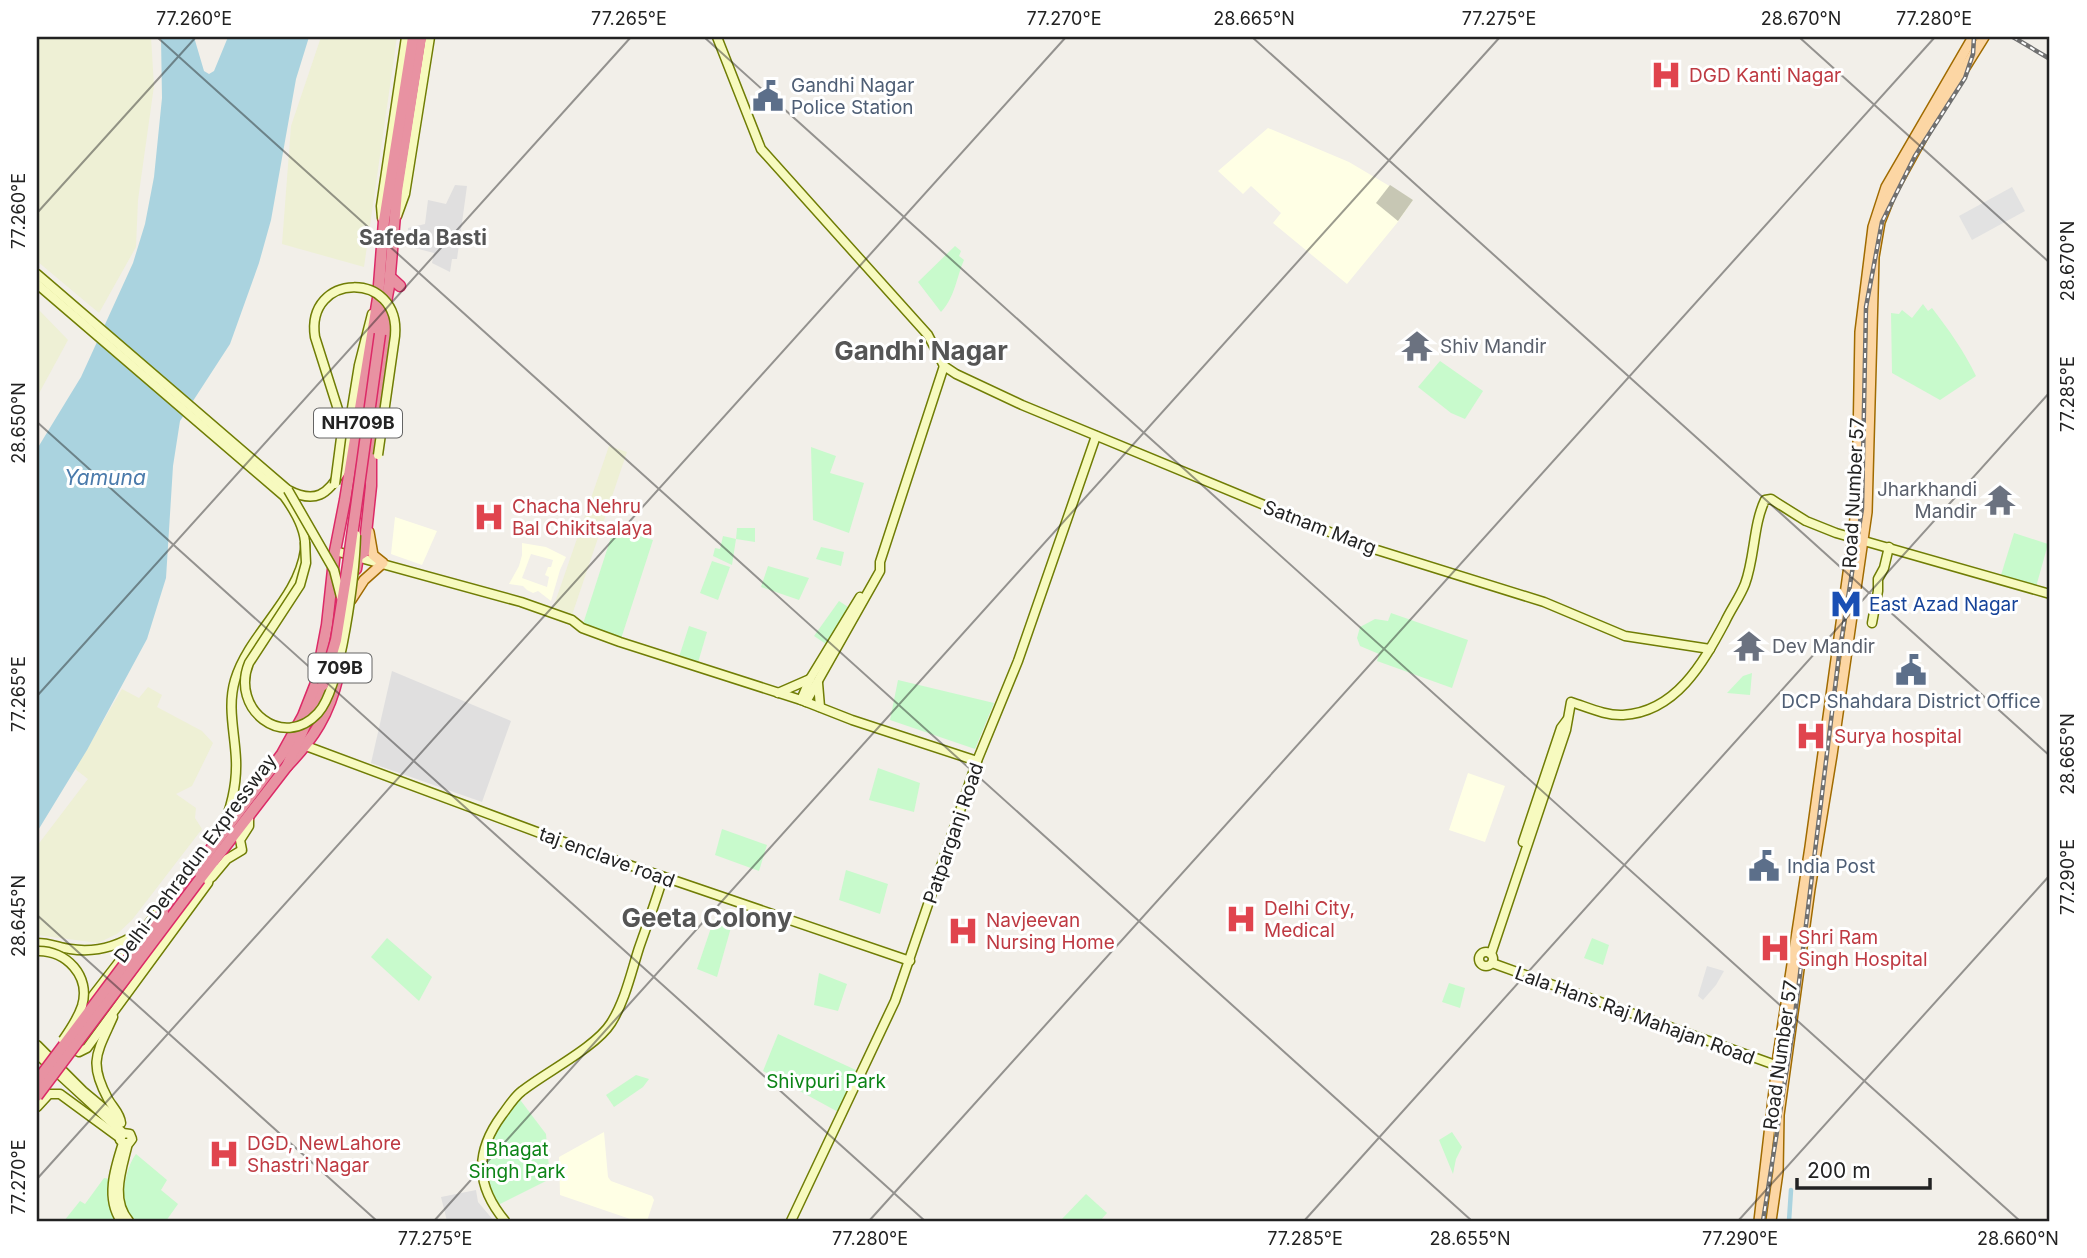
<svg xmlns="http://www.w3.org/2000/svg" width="2087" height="1258" font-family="Inter,sans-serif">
	<rect width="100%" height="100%" fill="#f2efe9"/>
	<g fill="#e0dfdf">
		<polygon points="455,185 467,186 457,259 452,259 450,272 432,263 434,253 407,246 408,228 425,224 428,200 446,204"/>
		<polygon points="392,671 511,721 482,802 371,763"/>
		<polygon points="476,1190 478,1202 494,1221 447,1221 441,1197"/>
	</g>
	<g fill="#ffffe5" fill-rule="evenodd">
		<polygon points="1268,128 1349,162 1413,200 1397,223 1347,284 1273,223 1281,213 1251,186 1243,194 1218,171"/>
		<polygon points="395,517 437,531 422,565 391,554"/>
		<path d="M522,543L546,547L566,557L560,570L551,601L538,591L533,593L527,590L523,586L509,584L519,566L522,555ZM531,554L553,560L551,567H548L545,575L549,577L547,587L522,578Z"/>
		<polygon points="1468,773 1505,786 1485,842 1449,830"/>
		<polygon points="604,1132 608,1177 611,1181 652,1196 654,1200 647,1221 636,1221 560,1195 559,1157"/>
	</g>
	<polygon fill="#c7c7b4" points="1390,185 1413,200 1398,221 1376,203"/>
	<g fill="#eef0d5">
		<polygon points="37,37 151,37 154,86 138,200 136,247 99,313 37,261"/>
		<polygon points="321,37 397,37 364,267 282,244 291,126"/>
		<polygon points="37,308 68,340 37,397"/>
		<polygon points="609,446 627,452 571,618 552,611"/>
		<polygon points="148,687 162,695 157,707 202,731 213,743 192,786 176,794 196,808 195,818 202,829 132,920 117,934 98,943 37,935 37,846 88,779 75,769 122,689 139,698"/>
	</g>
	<g fill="#c8facc">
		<path d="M955,246L961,251L959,256L964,260C956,279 955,297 941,312L918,282Z"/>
		<path d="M1923,304L1928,311L1932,308C1949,330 1964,351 1976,376L1940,400L1892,373L1891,313L1899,314L1902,310L1912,318Z"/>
		<polygon points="1440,361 1483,391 1465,419 1451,413 1418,387"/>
		<polygon points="811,447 836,456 830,473 864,483 849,533 813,520"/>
		<polygon points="614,528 653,540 620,642 582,627"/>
		<polygon points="737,528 755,528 755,542 736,539 732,565 713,556 715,548 720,549 723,536 736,539"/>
		<polygon points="2014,533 2048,544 2036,587 2001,575"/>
		<polygon points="821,547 844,552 841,566 816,559"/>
		<polygon points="712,561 730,567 718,600 700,593"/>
		<polygon points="768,566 809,578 799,600 761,587"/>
		<polygon points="839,601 851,609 826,644 814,636"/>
		<polygon points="1391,613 1468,640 1452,688 1377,661 1379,654 1360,646 1357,638 1360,627 1375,619 1388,621"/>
		<polygon points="689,626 707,632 697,666 678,660"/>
		<polygon points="1752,673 1750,695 1727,693 1743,676"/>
		<polygon points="898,680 994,703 975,749 890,720"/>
		<polygon points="878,768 920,783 914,812 869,800"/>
		<polygon points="722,829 767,845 759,871 715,855"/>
		<polygon points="846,870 888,884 880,914 839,900"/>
		<polygon points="714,919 732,924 717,977 697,969"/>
		<polygon points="387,938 432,977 419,1001 371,957"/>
		<polygon points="1592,938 1609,945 1603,965 1584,958"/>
		<polygon points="819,973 847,984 838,1011 814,1005"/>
		<polygon points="1449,983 1465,988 1460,1008 1442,1002"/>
		<polygon points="778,1034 858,1071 840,1113 763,1071"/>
		<polygon points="636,1075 649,1079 643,1087 614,1107 606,1095"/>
		<path d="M518,1097L546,1134L550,1179L498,1205C475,1160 492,1134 518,1097Z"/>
		<polygon points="1452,1132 1462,1147 1456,1159 1453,1174 1439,1140"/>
		<path d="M136,1154L167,1180L161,1190L178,1204L166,1221C158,1221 145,1224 138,1221C115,1211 125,1168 136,1154Z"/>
		<path d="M104,1178L110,1179C104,1196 108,1206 115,1221H64L80,1201L85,1204Z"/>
		<polygon points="1086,1194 1107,1213 1100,1221 1061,1220"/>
	</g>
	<g fill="#e2e2e2">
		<polygon points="2012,187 2025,211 1972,240 1959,216"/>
		<polygon points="1707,966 1724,971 1716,985 1703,1000 1698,996"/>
	</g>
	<polygon fill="#aad3df" points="161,37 194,37 204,71 209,74 214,71 228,37 309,37 296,79 271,220 259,263 230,344 180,421 173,466 166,578 147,639 87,750 37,832 37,449 81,377 133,263 145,224 154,177 162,98"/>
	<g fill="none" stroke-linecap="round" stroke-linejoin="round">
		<polyline stroke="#aad3df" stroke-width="4.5" points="1789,1221 1791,1190"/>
		<defs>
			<g id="secondary">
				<polyline points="717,37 761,149 928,335 944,366"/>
				<polyline points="397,216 405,194 430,37"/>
				<polyline points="382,218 381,206 406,37"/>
				<path d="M37,274L288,490C315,504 328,495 342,470L359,365L372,314"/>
				<path d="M37,284L284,496C295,511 307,531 305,550C298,600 249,633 235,680C227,707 235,733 236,760C237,784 231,811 220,832"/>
				<polyline points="944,366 956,374 1022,405 1361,545 1544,602 1625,636 1710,649"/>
				<polyline points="335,551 521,602 572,620 582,628 620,642 801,700 852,720 977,761"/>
				<polyline points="1872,623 1878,591 1878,579 1884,568 1889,547"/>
				<polyline points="818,683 820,707"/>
				<polyline points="778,693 810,679"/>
				<polyline points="801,700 810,679 860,597"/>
				<polyline points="806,702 880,571 880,562 944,366"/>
				<polyline points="306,746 588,851 910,961"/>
				<polyline points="1523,842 1561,728 1567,720"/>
				<polyline points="212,877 227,859 242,850 240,840 249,826 249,816"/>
				<path d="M37,943C49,943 58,947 70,949C95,953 117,947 138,933"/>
				<circle cx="1486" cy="959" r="7"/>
				<path d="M1491,954L1566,730L1571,702C1587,707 1606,716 1623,715C1676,712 1703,663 1725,622C1731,609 1740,597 1745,584C1755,557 1753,525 1765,500L1771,499L1806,521L1836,533L2050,594"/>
				<polyline points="1492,963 1778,1066"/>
				<polyline points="81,1011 163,905"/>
				<path d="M113,1017C97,1053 88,1062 108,1099C113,1108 120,1113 121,1123"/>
				<polyline points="37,1045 83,1091 119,1121"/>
				<polyline points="70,1048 79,1052 87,1048 208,883 213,865"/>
				<polyline points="37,1054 123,1133 130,1134 132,1139 129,1143 123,1143 120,1140 123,1133"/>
				<polyline points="37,1107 49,1094 60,1094 120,1138"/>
				<path d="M128,1143C122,1169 110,1199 129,1221"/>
				<path d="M121,1221C105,1198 115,1168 123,1143"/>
				<path d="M505,1221C476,1186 474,1153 502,1115C508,1107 514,1097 522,1091C546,1072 596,1047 611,1023C625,1001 631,973 639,948C647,925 656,901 663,877"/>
				<polyline points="791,1221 895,1001 977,761 1018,661 1096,436"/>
			</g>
			<g id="primary">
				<polyline points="351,600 364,580 383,563 373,555 369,532"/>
				<polyline points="1759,1221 1778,1056 1810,847 1853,537 1857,499 1860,332 1873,227 1886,187 1973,37"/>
				<polyline points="1771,1221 1778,1172 1779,1115 1810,889 1832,755 1867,512 1874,257 1880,222 1891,194 1931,122 1984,37"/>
			</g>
			<g id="highway">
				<polyline points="389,276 400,286"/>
				<polyline points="380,334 389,286 397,191 421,37"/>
				<polyline points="356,569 358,556 364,552 371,486 371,454 389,332 389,322 384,311"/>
				<path d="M287,766C314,738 329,714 338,676"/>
				<polyline points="200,879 287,766 323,685"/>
				<polyline points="163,913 282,754 303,716 316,683 327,625 335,551 345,500 378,298 384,221 413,37"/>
			</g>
		</defs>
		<use href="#secondary" stroke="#707d05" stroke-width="11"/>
		<use href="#primary" stroke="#a06b00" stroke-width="12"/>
		<use href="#highway" stroke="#dc2a67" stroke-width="13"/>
		<use href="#secondary" stroke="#f7fabf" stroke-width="8"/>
		<use href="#primary" stroke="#fcd6a4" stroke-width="9"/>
		<use href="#highway" stroke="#e892a2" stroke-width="10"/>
		<defs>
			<g id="rail">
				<polyline points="2013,37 2050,59"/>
				<polyline points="1763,1221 1794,1023 1839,655 1862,509 1866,307 1882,222 1915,156 1965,78 1973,54 1974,37"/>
			</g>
		</defs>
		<use href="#rail" stroke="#707070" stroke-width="4.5"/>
		<use href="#rail" stroke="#fff" stroke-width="2" stroke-dasharray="5" stroke-linecap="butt"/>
		<defs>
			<g id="secondary-bridge">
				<path d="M335,484L341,438V419L315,337C305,272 401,270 395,336L378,455"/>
				<polyline points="288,490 334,570 341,597"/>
				<path d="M305,542L306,563L300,585L249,663C230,709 283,751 318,713C342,687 355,572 356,535"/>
				<path d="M37,951C66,950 91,976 82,1006C78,1018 70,1030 63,1040"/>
			</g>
			<g id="highway-bridge">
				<polyline points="323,685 336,640 348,565 380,334"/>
				<polyline points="37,1081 163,913"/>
				<polyline points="37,1096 200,879"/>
			</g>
		</defs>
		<use href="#secondary-bridge" stroke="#707d05" stroke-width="11" stroke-linecap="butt"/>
		<use href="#highway-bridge" stroke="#dc2a67" stroke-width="13" stroke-linecap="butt"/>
		<use href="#secondary-bridge" stroke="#f7fabf" stroke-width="8"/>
		<use href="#highway-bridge" stroke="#e892a2" stroke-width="10"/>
	</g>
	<path fill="none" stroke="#222" stroke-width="2" stroke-opacity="0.45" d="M157,37L1472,1221M704,37L2020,1221M1252,37L2050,756M1799,37L2050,263M37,213L196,37M37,422L925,1221M37,696L631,37M37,915L377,1221M37,1179L1066,37M434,1221L1500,37M869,1221L1935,37M1304,1221L2050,392M1738,1221L2050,875"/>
	<defs>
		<symbol id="hospital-bare" viewBox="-9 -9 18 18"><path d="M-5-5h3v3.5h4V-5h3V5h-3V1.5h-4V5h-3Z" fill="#e0444e" stroke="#fff" stroke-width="2.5" paint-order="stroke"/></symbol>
		<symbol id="civic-bare" viewBox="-9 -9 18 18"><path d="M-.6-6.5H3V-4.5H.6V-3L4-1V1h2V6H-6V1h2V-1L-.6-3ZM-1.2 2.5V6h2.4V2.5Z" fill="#5c6f8a" stroke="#fff" stroke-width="2.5" paint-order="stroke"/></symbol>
		<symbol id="temple-bare" viewBox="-9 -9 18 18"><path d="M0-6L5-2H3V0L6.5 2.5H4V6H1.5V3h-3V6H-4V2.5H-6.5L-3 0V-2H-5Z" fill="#6b7280" stroke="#fff" stroke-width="2.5" paint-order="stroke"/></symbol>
		<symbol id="metro-bare" viewBox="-9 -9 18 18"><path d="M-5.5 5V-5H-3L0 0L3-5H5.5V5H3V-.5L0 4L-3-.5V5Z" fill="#1a4fb4" stroke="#fff" stroke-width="2.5" paint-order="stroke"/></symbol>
	</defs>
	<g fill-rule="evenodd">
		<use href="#hospital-bare" x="1644" y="53" width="44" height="44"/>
		<use href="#civic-bare" x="746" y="74" width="44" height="44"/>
		<use href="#temple-bare" x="1395" y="324" width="44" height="44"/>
		<use href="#temple-bare" x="1978" y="478" width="44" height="44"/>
		<use href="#hospital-bare" x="467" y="495" width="44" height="44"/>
		<use href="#metro-bare" x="1824" y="582" width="44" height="44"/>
		<use href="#temple-bare" x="1727" y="624" width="44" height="44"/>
		<use href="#civic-bare" x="1889" y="648" width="44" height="44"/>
		<use href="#hospital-bare" x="1789" y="714" width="44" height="44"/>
		<use href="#civic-bare" x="1742" y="844" width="44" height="44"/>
		<use href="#hospital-bare" x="1219" y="897" width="44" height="44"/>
		<use href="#hospital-bare" x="941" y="909" width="44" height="44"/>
		<use href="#hospital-bare" x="1753" y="926" width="44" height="44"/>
		<use href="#hospital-bare" x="202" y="1132" width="44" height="44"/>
	</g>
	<g text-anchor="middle" stroke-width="6" stroke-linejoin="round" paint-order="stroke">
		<g fill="#fff" stroke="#646464" stroke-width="2">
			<rect x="314" y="408.5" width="88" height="29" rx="5"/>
			<rect x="308.5" y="653.5" width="63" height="29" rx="5"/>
		</g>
		<g font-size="18" font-weight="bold" fill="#222">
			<text x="358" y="429">NH709B</text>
			<text x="340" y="674">709B</text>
		</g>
		<g font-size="19" fill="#be3a42" stroke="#fff" text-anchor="start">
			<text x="1689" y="82">DGD Kanti Nagar</text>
			<text x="512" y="513">Chacha Nehru<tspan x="512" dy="22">Bal Chikitsalaya</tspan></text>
			<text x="1834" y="743">Surya hospital</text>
			<text x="1264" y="915">Delhi City,<tspan x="1264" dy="22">Medical</tspan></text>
			<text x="986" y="927">Navjeevan<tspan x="986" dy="22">Nursing Home</tspan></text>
			<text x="1798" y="944">Shri Ram<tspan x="1798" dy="22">Singh Hospital</tspan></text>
			<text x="247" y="1150">DGD, NewLahore<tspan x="247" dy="22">Shastri Nagar</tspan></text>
		</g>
		<g font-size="19" fill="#4e5e75" stroke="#fff" text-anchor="start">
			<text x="791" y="92">Gandhi Nagar<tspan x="791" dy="22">Police Station</tspan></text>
			<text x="1911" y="708" text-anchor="middle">DCP Shahdara District Office</text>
			<text x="1787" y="873">India Post</text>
		</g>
		<g font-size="19" fill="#5b616d" stroke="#fff" text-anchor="start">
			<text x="1440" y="353">Shiv Mandir</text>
			<text x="1977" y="496" text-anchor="end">Jharkhandi<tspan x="1977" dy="22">Mandir</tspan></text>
			<text x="1772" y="653">Dev Mandir</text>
		</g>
		<g font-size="19" fill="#222" stroke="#fff">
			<text transform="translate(1853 493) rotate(-87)" y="7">Road Number 57</text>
			<text transform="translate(1320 527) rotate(21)" y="7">Satnam Marg</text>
			<text transform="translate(953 833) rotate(-71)" y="7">Patparganj Road</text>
			<text transform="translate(607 857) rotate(20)" y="7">taj enclave road</text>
			<text transform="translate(195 858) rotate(-53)" y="7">Delhi-Dehradun Expressway</text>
			<text transform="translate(1635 1015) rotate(20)" y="7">Lala Hans Raj Mahajan Road</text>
			<text transform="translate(1780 1055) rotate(-82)" y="7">Road Number 57</text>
		</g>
		<g font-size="19" fill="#164399" stroke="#fff" text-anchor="start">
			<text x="1869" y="611">East Azad Nagar</text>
		</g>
		<g font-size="19" fill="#0c8416" stroke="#fff">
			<text x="826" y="1088">Shivpuri Park</text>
			<text x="517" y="1156">Bhagat<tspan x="517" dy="22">Singh Park</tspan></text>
		</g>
		<g font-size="21" font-weight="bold" fill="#555" stroke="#fff">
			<text x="423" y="245">Safeda Basti</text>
		</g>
		<g font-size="21" font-style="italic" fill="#4a7aab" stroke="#fff">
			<text x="105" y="485">Yamuna</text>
		</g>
		<g font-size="26" font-weight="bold" fill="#555" stroke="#fff">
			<text x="921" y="360">Gandhi Nagar</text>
			<text x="707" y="927">Geeta Colony</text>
		</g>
	</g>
	<rect width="2087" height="1258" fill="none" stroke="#ffffff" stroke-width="77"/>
	<path d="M1797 1178v10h133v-10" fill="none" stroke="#222222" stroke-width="3.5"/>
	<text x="1807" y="1178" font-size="21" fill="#222222" stroke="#ffffff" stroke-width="5" paint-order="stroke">200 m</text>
	<rect x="38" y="38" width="2010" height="1182" fill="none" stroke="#222" stroke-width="2.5"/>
	<g font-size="18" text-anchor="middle" fill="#222">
		<text x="194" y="25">77.260°E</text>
		<text x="629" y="25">77.265°E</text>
		<text x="1064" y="25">77.270°E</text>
		<text x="1254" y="25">28.665°N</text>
		<text x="1499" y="25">77.275°E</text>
		<text x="1801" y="25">28.670°N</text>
		<text x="1934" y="25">77.280°E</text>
		<text transform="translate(19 211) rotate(-90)" y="6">77.260°E</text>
		<text transform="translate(2068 261) rotate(-90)" y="6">28.670°N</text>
		<text transform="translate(2068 394) rotate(-90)" y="6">77.285°E</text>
		<text transform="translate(19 423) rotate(-90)" y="6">28.650°N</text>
		<text transform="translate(19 694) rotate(-90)" y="6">77.265°E</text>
		<text transform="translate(2068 754) rotate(-90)" y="6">28.665°N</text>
		<text transform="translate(2068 877) rotate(-90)" y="6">77.290°E</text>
		<text transform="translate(19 916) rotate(-90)" y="6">28.645°N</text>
		<text transform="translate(19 1177) rotate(-90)" y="6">77.270°E</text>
		<text x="435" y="1245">77.275°E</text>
		<text x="870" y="1245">77.280°E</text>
		<text x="1305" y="1245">77.285°E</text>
		<text x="1470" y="1245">28.655°N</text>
		<text x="1740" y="1245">77.290°E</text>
		<text x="2018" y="1245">28.660°N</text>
	</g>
</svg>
